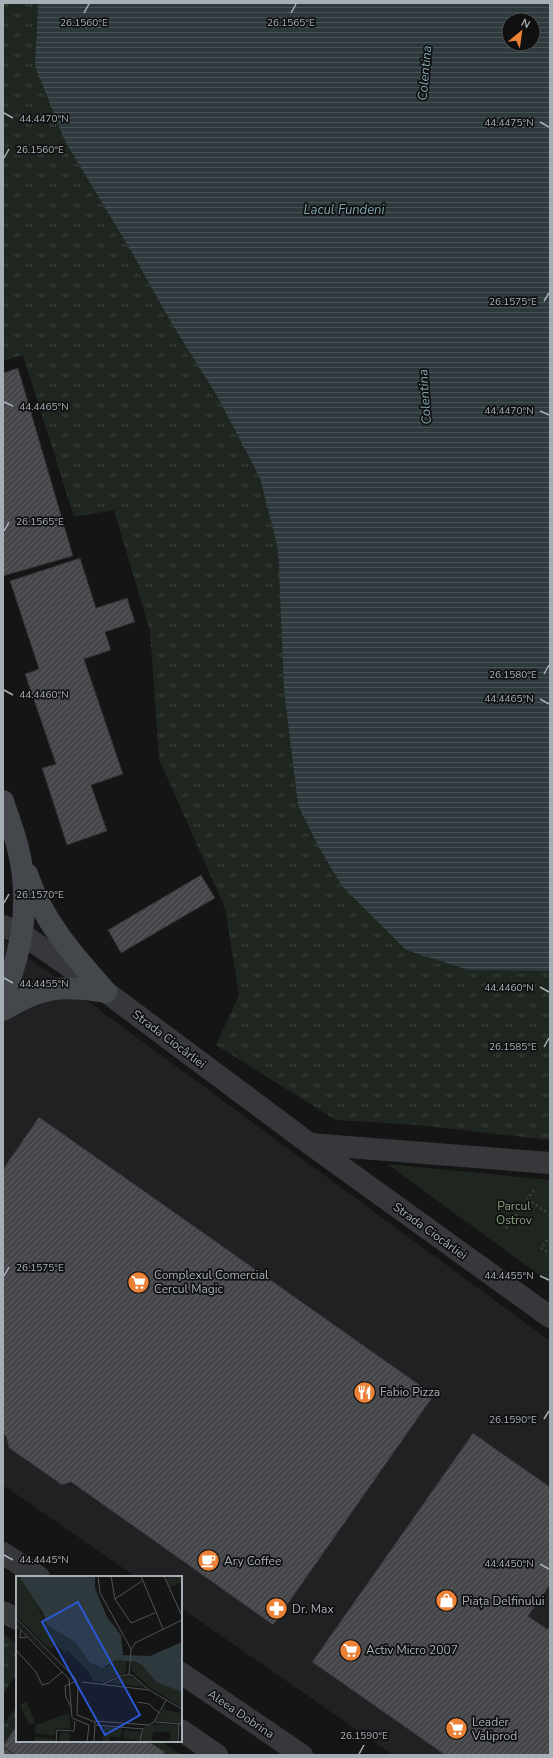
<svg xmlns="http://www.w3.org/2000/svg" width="553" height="1758" font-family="'Nunito Sans',sans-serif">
	<defs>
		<pattern id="grass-tufts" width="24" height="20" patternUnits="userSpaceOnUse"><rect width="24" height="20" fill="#1f261f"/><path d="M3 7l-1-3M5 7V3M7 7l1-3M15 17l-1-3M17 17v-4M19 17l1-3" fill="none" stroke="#3d433d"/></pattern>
		<pattern id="water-rules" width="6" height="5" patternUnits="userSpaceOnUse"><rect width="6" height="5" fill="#2d393c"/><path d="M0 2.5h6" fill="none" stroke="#495356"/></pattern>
		<pattern id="building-hatch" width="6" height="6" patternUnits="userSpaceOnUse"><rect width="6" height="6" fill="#444649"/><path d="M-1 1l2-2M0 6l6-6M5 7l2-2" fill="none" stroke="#5c5e61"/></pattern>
	</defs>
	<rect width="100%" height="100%" fill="#151516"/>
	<polygon fill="#212123" points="3,939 550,1341 550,1755 393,1755 181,1608 181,1577 136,1577 3,1485"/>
	<g fill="url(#grass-tufts)">
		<polygon points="3,3 38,3 35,66 131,251 172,324 217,396 260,478 278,549 284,691 298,805 319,848 342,886 469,970 550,971 550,1140 418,1125 336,1120 216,1045 239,995 225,908 159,759 150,631 114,510 74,517 23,355 3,361"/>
		<polygon points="3,1634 17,1644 17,1674 3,1694"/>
		<polygon points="17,1705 17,1741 161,1741 181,1755 3,1755 3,1725"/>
	</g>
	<polygon fill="#1f261f" points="387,1164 550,1180 550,1283"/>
	<path fill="url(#water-rules)" fill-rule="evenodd" d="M38,3H550V971L469,970L406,950L342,886L319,848L298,805L284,691L278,549L260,478L217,396L172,324L131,251L66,143L35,66ZM509,20H533V44H509Z"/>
	<g fill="url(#building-hatch)" stroke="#2f2f32">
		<polygon points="18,368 73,556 3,576 3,373"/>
		<polygon points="80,558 96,608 127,598 135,622 105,632 111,650 84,659 123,774 91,785 107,831 67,845 42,768 56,764 25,674 39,669 10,581"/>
		<polygon points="201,875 215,898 121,953 108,930"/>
		<polygon points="39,1117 434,1395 273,1625 71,1482 62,1485 9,1448 6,1436 3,1434 3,1169"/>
		<polygon points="473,1433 550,1487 550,1585 528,1616 547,1629 550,1627 550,1755 445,1755 312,1662"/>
		<polygon points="17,1725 17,1741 148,1741 165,1752 163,1755 67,1755 65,1754 64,1755 15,1755 3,1746"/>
		<polygon points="3,1747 15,1755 3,1755"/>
	</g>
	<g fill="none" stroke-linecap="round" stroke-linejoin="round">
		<g stroke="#3c3f42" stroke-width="2.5" stroke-dasharray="2 3" stroke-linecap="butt">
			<polyline points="528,1199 550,1215"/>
			<polyline points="506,1228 534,1190"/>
			<polyline points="550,1236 541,1248 550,1254"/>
		</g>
		<g stroke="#36383b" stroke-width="22">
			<polyline points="3,926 22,934 106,992 310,1144 550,1317"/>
			<polyline points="310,1144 550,1163"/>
			<polyline points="3,1553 39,1577"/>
			<polyline points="3,1612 17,1619"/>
			<polyline points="181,1673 302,1755"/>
			<polyline points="181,1730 217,1755"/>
		</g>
		<g stroke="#44474b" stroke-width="22">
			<path d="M3,801C8,817 14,832 18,848C30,897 24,950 3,995"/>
			<path d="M27,874C42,920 74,956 106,992"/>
			<path d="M3,1010C42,986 62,985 106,992"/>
		</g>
	</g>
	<path fill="none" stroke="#a7afb6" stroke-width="1.5" d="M84,13L89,4M291,13L296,4M4,113L13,118M540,122L549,127M4,158L9,149M544,301L549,293M4,402L13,406M540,411L549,415M4,531L9,522M544,674L549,665M4,690L13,695M540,699L549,704M4,903L9,894M4,978L13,983M540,987L549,992M544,1047L549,1038M4,1276L9,1267M540,1276L549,1280M544,1419L549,1411M4,1555L13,1560M540,1564L549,1569M359,1754L364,1745"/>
	<defs>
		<symbol id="supermarket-disc" viewBox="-11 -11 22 22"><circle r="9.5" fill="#ec8237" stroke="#101011"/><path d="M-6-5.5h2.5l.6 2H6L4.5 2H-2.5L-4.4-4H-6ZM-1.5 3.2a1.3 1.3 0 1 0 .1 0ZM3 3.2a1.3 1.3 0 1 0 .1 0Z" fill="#fff"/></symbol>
		<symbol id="restaurant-disc" viewBox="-11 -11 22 22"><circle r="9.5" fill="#ec8237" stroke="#101011"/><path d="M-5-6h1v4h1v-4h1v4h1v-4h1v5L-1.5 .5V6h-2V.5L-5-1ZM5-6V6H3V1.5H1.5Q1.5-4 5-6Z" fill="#fff"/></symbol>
		<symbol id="cafe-disc" viewBox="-11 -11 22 22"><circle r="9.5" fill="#ec8237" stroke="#101011"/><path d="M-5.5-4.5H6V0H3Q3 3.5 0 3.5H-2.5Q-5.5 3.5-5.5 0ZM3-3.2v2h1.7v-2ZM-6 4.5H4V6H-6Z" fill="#fff"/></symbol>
		<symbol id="shop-disc" viewBox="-11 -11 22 22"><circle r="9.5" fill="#ec8237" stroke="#101011"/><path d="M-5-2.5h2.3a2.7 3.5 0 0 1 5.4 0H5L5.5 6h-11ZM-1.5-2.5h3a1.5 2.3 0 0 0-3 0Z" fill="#fff"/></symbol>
		<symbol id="pharmacy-disc" viewBox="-11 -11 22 22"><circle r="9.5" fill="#ec8237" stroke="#101011"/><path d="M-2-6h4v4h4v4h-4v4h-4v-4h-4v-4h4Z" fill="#fff"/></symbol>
	</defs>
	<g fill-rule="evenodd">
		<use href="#supermarket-disc" x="126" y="1270" width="25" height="25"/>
		<use href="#restaurant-disc" x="352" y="1380" width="25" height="25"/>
		<use href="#cafe-disc" x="196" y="1548" width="25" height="25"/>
		<use href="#shop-disc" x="434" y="1588" width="25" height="25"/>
		<use href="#pharmacy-disc" x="264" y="1596" width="25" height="25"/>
		<use href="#supermarket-disc" x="338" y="1638" width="25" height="25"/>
		<use href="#supermarket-disc" x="444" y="1716" width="25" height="25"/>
	</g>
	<g text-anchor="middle" stroke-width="3.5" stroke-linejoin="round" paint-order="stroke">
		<g font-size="12" fill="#a7afb6" stroke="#101011">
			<text transform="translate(169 1039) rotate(37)" y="4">Strada Ciocârliei</text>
			<text transform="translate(430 1231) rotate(36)" y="4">Strada Ciocârliei</text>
			<text transform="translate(241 1714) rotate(34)" y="4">Aleea Dobrina</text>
		</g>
		<g font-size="12" fill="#85a17e" stroke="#101011">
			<text x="514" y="1210">Parcul<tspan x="514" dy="14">Ostrov</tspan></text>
		</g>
		<g font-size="12" fill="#a7afb6" stroke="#101011" text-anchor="start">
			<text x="154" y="1279">Complexul Comercial<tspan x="154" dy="14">Cercul Magic</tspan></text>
			<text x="380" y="1396">Fabio Pizza</text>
			<text x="224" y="1565">Ary Coffee</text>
			<text x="462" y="1605">Piața Delfinului</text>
			<text x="292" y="1613">Dr. Max</text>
			<text x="366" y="1654">Activ Micro 2007</text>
			<text x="472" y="1726">Leader<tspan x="472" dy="14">Valiprod</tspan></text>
		</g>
		<g font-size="13" font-style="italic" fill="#7fa5b0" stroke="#101011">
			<text transform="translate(424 73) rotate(-85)" y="5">Colentina</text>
			<text x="344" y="214">Lacul Fundeni</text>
			<text transform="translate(424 397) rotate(-94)" y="5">Colentina</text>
		</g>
	</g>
	<g transform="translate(16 1576)">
		<rect width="166" height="166" fill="#151516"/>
		<path d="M0,0H3L16,19L31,49L60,67L74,87L80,91H91L101,84L111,85L110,96L88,106L77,105L73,96L52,75L49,77L40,68L35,74L0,40ZM0,44L57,102L0,47ZM11,126L19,147L13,149L4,129ZM88,151L106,152L105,162L94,160L93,166H87Z" fill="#1f261f"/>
		<path d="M157,0H164L166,6L154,11L150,3Z" fill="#1f261f"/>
		<path d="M116,85L128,91L140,106L166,116V131L137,114L115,94ZM108,100L119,102L128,111L92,107ZM150,127L149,134L166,137V147L140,145ZM53,137L55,153L40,152L39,160L19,157L20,149ZM139,148L162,149L161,166H154V156H137L136,166H126L128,150ZM108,154L125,156V164L107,162ZM43.5 161a5.5 5.5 0 1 1 11 0a5.5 5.5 0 1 1-11 0ZM19,161L38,163L37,166H18Z" fill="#1f261f"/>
		<path d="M3,0H79V12L91,41L105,59L107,79L134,80L166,66V116L140,106L128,91L120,86L101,84L86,92L74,87L60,67L31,49L27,37Z" fill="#2d393c"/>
		<path fill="none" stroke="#4f5356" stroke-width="1" d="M82,0L84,17L115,73M95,0L99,23L115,47L139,37M125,0L147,53M148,0L166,40M99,23L126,5M0,42L59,102L62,111L61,139L79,146L78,166M0,49L53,103L56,142L73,149M5,54L4,62L11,61M0,74L20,96L26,109L33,107L46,96M113,98L115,74L119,67L166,44M66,106L133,114M87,108L107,99H116L133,114L166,133M121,126L133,128L143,137M55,131L50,121L49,110L61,105M79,145L133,149L138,146L150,124M139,146L166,148M80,149L127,153M40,166L41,154L58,155L59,145M71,166L73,149M124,166L127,152M162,166L163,147"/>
		<path fill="#2b58d5" fill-opacity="0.15" stroke="#2b58d5" stroke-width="2" d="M62,26L124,139L89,159L26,46Z"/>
		<rect width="166" height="166" fill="none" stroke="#a7afb6" stroke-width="2"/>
	</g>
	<g font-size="10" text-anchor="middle" fill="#a7afb6" stroke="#101011" stroke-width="3.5" stroke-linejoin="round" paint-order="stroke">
		<text x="84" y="26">26.1560°E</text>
		<text x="291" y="26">26.1565°E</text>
		<text x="44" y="122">44.4470°N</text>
		<text x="509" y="126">44.4475°N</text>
		<text x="40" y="153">26.1560°E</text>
		<text x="513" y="305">26.1575°E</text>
		<text x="44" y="410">44.4465°N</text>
		<text x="509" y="414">44.4470°N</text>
		<text x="40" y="525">26.1565°E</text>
		<text x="513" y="678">26.1580°E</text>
		<text x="44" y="698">44.4460°N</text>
		<text x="509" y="702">44.4465°N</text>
		<text x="40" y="898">26.1570°E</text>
		<text x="44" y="987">44.4455°N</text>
		<text x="509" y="991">44.4460°N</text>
		<text x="513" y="1050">26.1585°E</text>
		<text x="40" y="1271">26.1575°E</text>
		<text x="509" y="1279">44.4455°N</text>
		<text x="513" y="1423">26.1590°E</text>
		<text x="44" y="1563">44.4445°N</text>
		<text x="509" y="1567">44.4450°N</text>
		<text x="364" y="1739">26.1590°E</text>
	</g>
	<rect width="553" height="1758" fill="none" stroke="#a7afb6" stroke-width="8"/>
	<g transform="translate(521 32) rotate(29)"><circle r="19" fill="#101011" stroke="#4c5053"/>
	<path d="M0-3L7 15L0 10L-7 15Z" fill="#ec8237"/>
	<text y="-6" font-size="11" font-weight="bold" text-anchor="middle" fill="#a7afb6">N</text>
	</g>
</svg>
